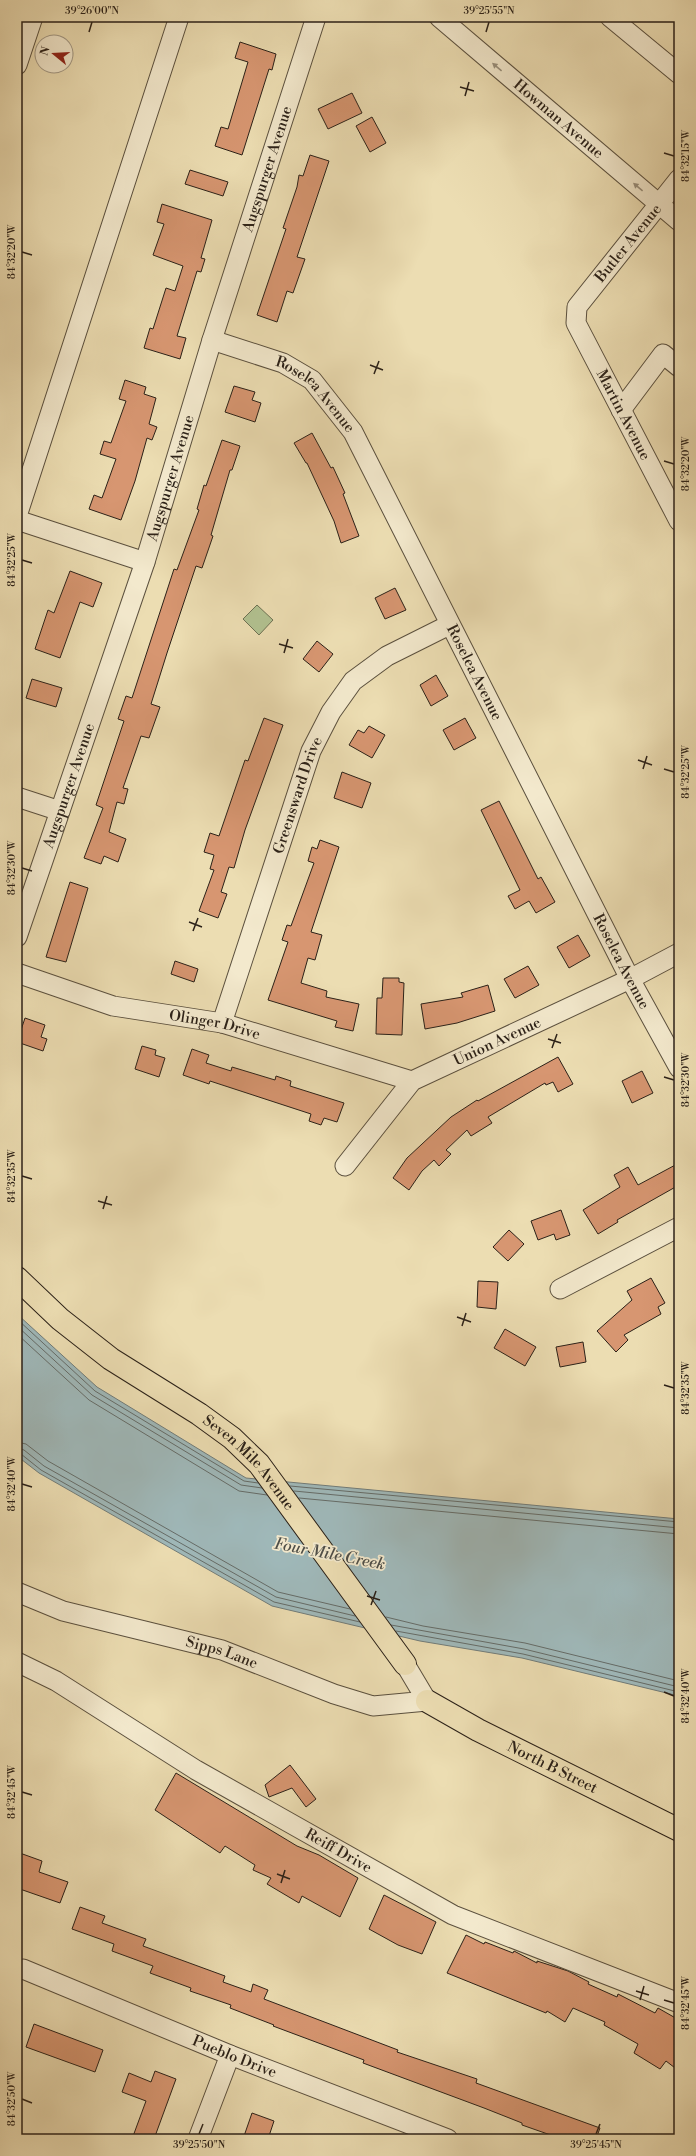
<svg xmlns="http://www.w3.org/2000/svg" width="696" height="2156" font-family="'Libre Bodoni',serif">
	<rect width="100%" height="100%" fill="#ecddb2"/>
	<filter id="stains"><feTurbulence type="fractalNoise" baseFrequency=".005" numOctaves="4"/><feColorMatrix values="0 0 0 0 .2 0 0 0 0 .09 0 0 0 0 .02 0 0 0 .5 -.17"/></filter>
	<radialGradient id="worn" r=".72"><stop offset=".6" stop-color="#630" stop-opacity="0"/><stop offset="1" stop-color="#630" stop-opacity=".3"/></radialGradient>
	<polygon fill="#b2c291" stroke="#6e7254" points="257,605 273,620 259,635 243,619"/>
	<polygon fill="#9fb8b9" stroke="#717c79" points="17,1314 97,1387 246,1478 679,1519 679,1696 522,1658 420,1641 272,1606 39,1473 17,1456"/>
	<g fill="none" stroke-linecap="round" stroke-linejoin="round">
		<g stroke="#656c68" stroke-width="1">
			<polyline points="17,1319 95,1391 244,1481 258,1483"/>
			<polyline points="17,1326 92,1395 241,1485 262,1488"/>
			<polyline points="17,1334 89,1400 239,1491 267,1495"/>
			<polyline points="17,1442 26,1444 48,1461 278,1592 350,1609"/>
			<polyline points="17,1448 24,1450 44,1466 276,1597 355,1616"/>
			<polyline points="17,1453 21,1454 41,1470 274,1602 360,1622"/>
			<polyline points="290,1486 679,1522"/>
			<polyline points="294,1491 679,1528"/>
			<polyline points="299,1498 679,1534"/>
			<polyline points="386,1617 423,1626 525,1643 679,1681"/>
			<polyline points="391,1625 524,1649 679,1687"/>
			<polyline points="396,1631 523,1654 679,1692"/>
		</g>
	</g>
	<g fill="#d79671" stroke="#2b2118">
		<polygon points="240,42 276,54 272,70 269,69 242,155 215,146 221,127 228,129 248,62 235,58"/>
		<polygon points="352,93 362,113 328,129 318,109"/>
		<polygon points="372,117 386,143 370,152 356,126"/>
		<polygon points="310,155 329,161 297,257 305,259 293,293 287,291 277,322 257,315 286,229 283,228 297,187 299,175 303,176"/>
		<polygon points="190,170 228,182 223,196 185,184"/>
		<polygon points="162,204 212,220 201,258 205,259 201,272 197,271 177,336 186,338 180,359 144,348 150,328 153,329 166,288 175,291 183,266 153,255 164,224 157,222"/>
		<polygon points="125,380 146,387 144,394 156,398 149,424 157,427 152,440 147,438 135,481 121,520 89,509 94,495 102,498 116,459 100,454 104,441 111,443 126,401 119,399"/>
		<polygon points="234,386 255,392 252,400 261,403 255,422 225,412"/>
		<polygon points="312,433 331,468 333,467 345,493 343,494 359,536 341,543 334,521 307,463 306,463 294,443"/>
		<polygon points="222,440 240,446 232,470 230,470 211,535 213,536 202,568 196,566 167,653 151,704 160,707 149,738 141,736 123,788 128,789 124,804 117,802 109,832 126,839 118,862 104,856 101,864 84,858 103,808 96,805 124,721 118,719 126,696 132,698 174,569 177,570 199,510 197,509 204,485 206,486"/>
		<polygon points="70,571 102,583 93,607 80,602 60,658 35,649 48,610 54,613"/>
		<polygon points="395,588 406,610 385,619 375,598"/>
		<polygon points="317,641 333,654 319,672 303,659"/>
		<polygon points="436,675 448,696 431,706 420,685"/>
		<polygon points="32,679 62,688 56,707 26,698"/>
		<polygon points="264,718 283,725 245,830 234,868 229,867 221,892 227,894 218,918 199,911 214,870 210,869 214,855 204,852 210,833 219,836 245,760 248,761"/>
		<polygon points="465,718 476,738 454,750 443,730"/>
		<polygon points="369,726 385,735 372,758 349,745 358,730 364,733"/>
		<polygon points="342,772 371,783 362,808 334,798"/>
		<polygon points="499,801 538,879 541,877 555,902 536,913 529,901 515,909 508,896 520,890 481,810"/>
		<polygon points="320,840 339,847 311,932 322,935 315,960 308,958 301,983 327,991 326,997 359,1004 353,1031 335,1027 337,1021 268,1000 288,942 282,940 287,925 291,926 314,863 308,861 312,847 317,849"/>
		<polygon points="70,882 88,888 66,962 46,957"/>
		<polygon points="578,935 590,956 569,968 557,947"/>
		<polygon points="175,961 198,969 194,982 171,974"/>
		<polygon points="528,966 539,985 515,998 504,979"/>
		<polygon points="383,978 399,978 399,982 404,983 402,1035 376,1034 377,998 382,998"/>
		<polygon points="488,985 495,1011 457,1023 425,1029 421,1004 463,997 461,993"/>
		<polygon points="25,1018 45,1025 41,1037 47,1039 43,1051 17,1042"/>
		<polygon points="142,1046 156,1050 155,1055 165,1058 159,1077 135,1069"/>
		<polygon points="192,1049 209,1055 206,1063 231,1071 232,1067 275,1080 276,1076 291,1081 290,1086 344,1103 337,1122 324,1118 321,1125 309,1121 311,1114 210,1081 209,1084 183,1075"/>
		<polygon points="558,1057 573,1084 558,1092 553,1082 546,1085 545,1083 488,1117 492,1123 471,1136 467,1130 446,1150 451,1154 439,1166 434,1160 422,1171 409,1190 393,1178 407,1158 451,1117 477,1100 478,1101"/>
		<polygon points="642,1071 653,1093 632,1103 622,1081"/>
		<polygon points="679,1163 679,1185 617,1220 618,1222 598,1234 583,1210 620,1187 614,1175 628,1167 638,1185"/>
		<polygon points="561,1210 570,1235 556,1240 554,1234 538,1240 531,1221"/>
		<polygon points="509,1230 524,1244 508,1261 493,1247"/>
		<polygon points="651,1278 665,1303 658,1307 661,1314 624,1335 628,1340 616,1352 597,1331 632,1300 627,1291"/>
		<polygon points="478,1281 498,1282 496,1309 477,1307"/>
		<polygon points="505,1329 536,1347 525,1366 494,1348"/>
		<polygon points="583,1342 586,1362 560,1367 556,1347"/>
		<polygon points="290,1765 316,1799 306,1807 292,1788 269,1797 265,1785"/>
		<polygon points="176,1773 297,1846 319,1855 358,1878 340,1917 302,1896 299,1903 267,1884 271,1878 253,1870 255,1865 225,1846 220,1853 155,1810"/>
		<polygon points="17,1852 42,1861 39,1872 68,1882 60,1903 17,1888"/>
		<polygon points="384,1895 436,1922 422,1954 398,1945 369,1929"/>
		<polygon points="80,1907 105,1916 102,1923 146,1939 143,1946 225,1976 223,1982 251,1992 253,1984 268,1990 264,1999 398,2050 397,2052 477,2079 476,2083 600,2128 596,2139 562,2139 522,2125 522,2123 484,2108 363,2063 364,2060 273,2026 274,2025 230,2008 231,2005 190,1991 191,1988 150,1973 153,1966 112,1951 114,1944 72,1929"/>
		<polygon points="466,1935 484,1944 485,1942 513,1953 514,1951 537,1963 537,1961 568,1971 589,1982 588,1984 617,1997 618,1994 655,2013 658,2008 679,2020 679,2071 666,2061 660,2069 634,2053 638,2044 604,2025 605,2022 573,2008 565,2022 547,2011 546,2013 447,1973"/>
		<polygon points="34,2024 103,2050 95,2072 26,2047"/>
		<polygon points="155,2071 176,2079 154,2139 132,2139 146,2101 122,2092 129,2073 151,2082"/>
		<polygon points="252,2113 274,2121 268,2139 243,2139"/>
	</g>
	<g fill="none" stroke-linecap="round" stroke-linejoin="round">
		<defs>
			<g id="minor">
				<path id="s1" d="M439,17L679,221"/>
				<polyline points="610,17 679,74"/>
				<polyline points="17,65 33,17"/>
				<path id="s2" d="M679,179L577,307L576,323L679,521"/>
				<path id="s3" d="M212,340L283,363L312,380L353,432L630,979L679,1068"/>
				<polyline points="621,410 663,354 679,367"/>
				<polyline points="17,516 179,17"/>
				<polyline points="17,520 145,562"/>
				<polyline points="17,797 60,811"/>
				<path id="s4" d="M17,937L145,562L212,340L316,17"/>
				<path id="s5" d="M17,973L113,1006L222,1023L412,1081"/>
				<path id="s6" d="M222,1023L311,751L331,712L353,681L387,656L449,625"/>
				<path id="s7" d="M345,1166L412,1081L630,979L679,953"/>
				<polyline points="560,1289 679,1227"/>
				<path id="s8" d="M17,1592L63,1611L222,1650L334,1694L373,1706L427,1701L405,1664"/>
				<path id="s9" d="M17,1662L56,1681L196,1770L453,1915L679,2003"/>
				<path id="s10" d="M23,1969L230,2055L448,2139"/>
				<polyline points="198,2139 230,2055"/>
			</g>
			<g id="major">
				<path id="s11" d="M17,1278L60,1319L111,1359L199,1414L232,1438L259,1464L405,1664"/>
				<path id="s12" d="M427,1701L478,1730L679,1830"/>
			</g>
		</defs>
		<use href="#minor" stroke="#5b503e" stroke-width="21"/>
		<use href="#major" stroke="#2b2118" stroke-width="24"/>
		<use href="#minor" stroke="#f3e9cd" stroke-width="19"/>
		<use href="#major" stroke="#ecddb2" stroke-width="22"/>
	</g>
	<defs><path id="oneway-solid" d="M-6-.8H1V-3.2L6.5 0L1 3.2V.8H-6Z"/></defs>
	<g fill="#998f7c">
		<use href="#oneway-solid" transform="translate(497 67) rotate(-140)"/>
		<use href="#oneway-solid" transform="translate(638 187) rotate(-140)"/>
	</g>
	<path fill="none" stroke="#2b2118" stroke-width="1.5" d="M89,32L92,22M486,32L489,22M460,87L474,91M465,96L469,82M664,153L674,156M22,252L32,255M370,365L383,370M374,374L379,361M664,461L674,464M22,560L32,563M279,644L293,648M284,653L288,639M638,760L652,765M643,769L647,756M664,769L674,772M22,868L32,871M189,922L202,927M193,931L198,918M548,1039L561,1043M552,1048L557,1034M664,1077L674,1080M22,1176L32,1179M98,1201L112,1205M103,1209L107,1196M457,1317L471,1322M462,1326L466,1313M664,1385L674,1388M22,1484L32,1487M367,1596L380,1600M371,1605L376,1591M664,1692L674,1696M22,1792L32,1795M277,1874L290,1879M281,1883L285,1870M636,1991L649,1995M640,2000L644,1986M664,2000L674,2003M22,2099L32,2103M199,2134L203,2124M596,2134L600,2124"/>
	<g text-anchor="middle" stroke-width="3.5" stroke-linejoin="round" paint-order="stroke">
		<g font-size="15" fill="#2b2118" stroke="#f3e9cd">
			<text dy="5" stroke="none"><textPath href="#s1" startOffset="157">Howman Avenue</textPath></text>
			<text dy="5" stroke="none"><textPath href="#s4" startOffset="808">Augspurger Avenue</textPath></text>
			<text transform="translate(628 243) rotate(-51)" y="5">Butler Avenue</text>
			<text dy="5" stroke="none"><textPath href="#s3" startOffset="120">Roselea Avenue</textPath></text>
			<text dy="5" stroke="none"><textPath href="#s2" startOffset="283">Martin Avenue</textPath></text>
			<text dy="5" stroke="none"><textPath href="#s4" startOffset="484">Augspurger Avenue</textPath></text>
			<text dy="5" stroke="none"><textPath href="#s3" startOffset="444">Roselea Avenue</textPath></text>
			<text dy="5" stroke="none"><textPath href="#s4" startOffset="160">Augspurger Avenue</textPath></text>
			<text dy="5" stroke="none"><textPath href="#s6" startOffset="240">Greensward Drive</textPath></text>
			<text dy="5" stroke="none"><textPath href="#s3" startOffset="768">Roselea Avenue</textPath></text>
			<text dy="5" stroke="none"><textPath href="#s5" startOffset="205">Olinger Drive</textPath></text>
			<text dy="5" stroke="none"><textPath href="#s7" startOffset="202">Union Avenue</textPath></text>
			<text dy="5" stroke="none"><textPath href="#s11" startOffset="298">Seven Mile Avenue</textPath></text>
			<text dy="5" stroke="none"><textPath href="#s8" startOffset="214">Sipps Lane</textPath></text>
			<text dy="5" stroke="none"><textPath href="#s12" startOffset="142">North B Street</textPath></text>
			<text dy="5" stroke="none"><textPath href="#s9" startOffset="373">Reiff Drive</textPath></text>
			<text dy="5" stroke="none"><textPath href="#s10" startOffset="229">Pueblo Drive</textPath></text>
		</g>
		<g font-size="16" font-style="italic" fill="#4e4e48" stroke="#f3e9cd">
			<text transform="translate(330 1553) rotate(11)" y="6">Four Mile Creek</text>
		</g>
	</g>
	<rect width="696" height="2156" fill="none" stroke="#ecddb2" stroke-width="44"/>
	<g transform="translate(54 54) rotate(288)"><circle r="19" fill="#f3e9cd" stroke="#a39985"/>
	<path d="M0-3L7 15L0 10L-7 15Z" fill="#8f2418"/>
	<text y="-6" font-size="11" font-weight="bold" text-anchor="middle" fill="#2b2118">N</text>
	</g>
	<rect x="22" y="22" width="652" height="2112" fill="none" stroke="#2b2118" stroke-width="1.5"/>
	<g font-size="10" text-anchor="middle" fill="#2b2118">
		<text x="92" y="14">39°26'00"N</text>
		<text x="489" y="14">39°25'55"N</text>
		<text transform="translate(685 156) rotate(-90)" y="4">84°32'15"W</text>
		<text transform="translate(11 252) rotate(-90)" y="4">84°32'20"W</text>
		<text transform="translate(685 464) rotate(-90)" y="4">84°32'20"W</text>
		<text transform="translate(11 560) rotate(-90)" y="4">84°32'25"W</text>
		<text transform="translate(685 772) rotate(-90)" y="4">84°32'25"W</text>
		<text transform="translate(11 868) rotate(-90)" y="4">84°32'30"W</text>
		<text transform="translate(685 1080) rotate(-90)" y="4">84°32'30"W</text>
		<text transform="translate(11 1176) rotate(-90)" y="4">84°32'35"W</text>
		<text transform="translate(685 1388) rotate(-90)" y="4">84°32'35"W</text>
		<text transform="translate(11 1484) rotate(-90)" y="4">84°32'40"W</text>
		<text transform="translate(685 1696) rotate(-90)" y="4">84°32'40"W</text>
		<text transform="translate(11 1792) rotate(-90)" y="4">84°32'45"W</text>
		<text transform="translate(685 2003) rotate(-90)" y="4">84°32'45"W</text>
		<text transform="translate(11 2099) rotate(-90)" y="4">84°32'50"W</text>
		<text x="199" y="2148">39°25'50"N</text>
		<text x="596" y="2148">39°25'45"N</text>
	</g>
	<rect width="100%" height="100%" filter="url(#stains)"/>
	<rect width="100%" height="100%" fill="url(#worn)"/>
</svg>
